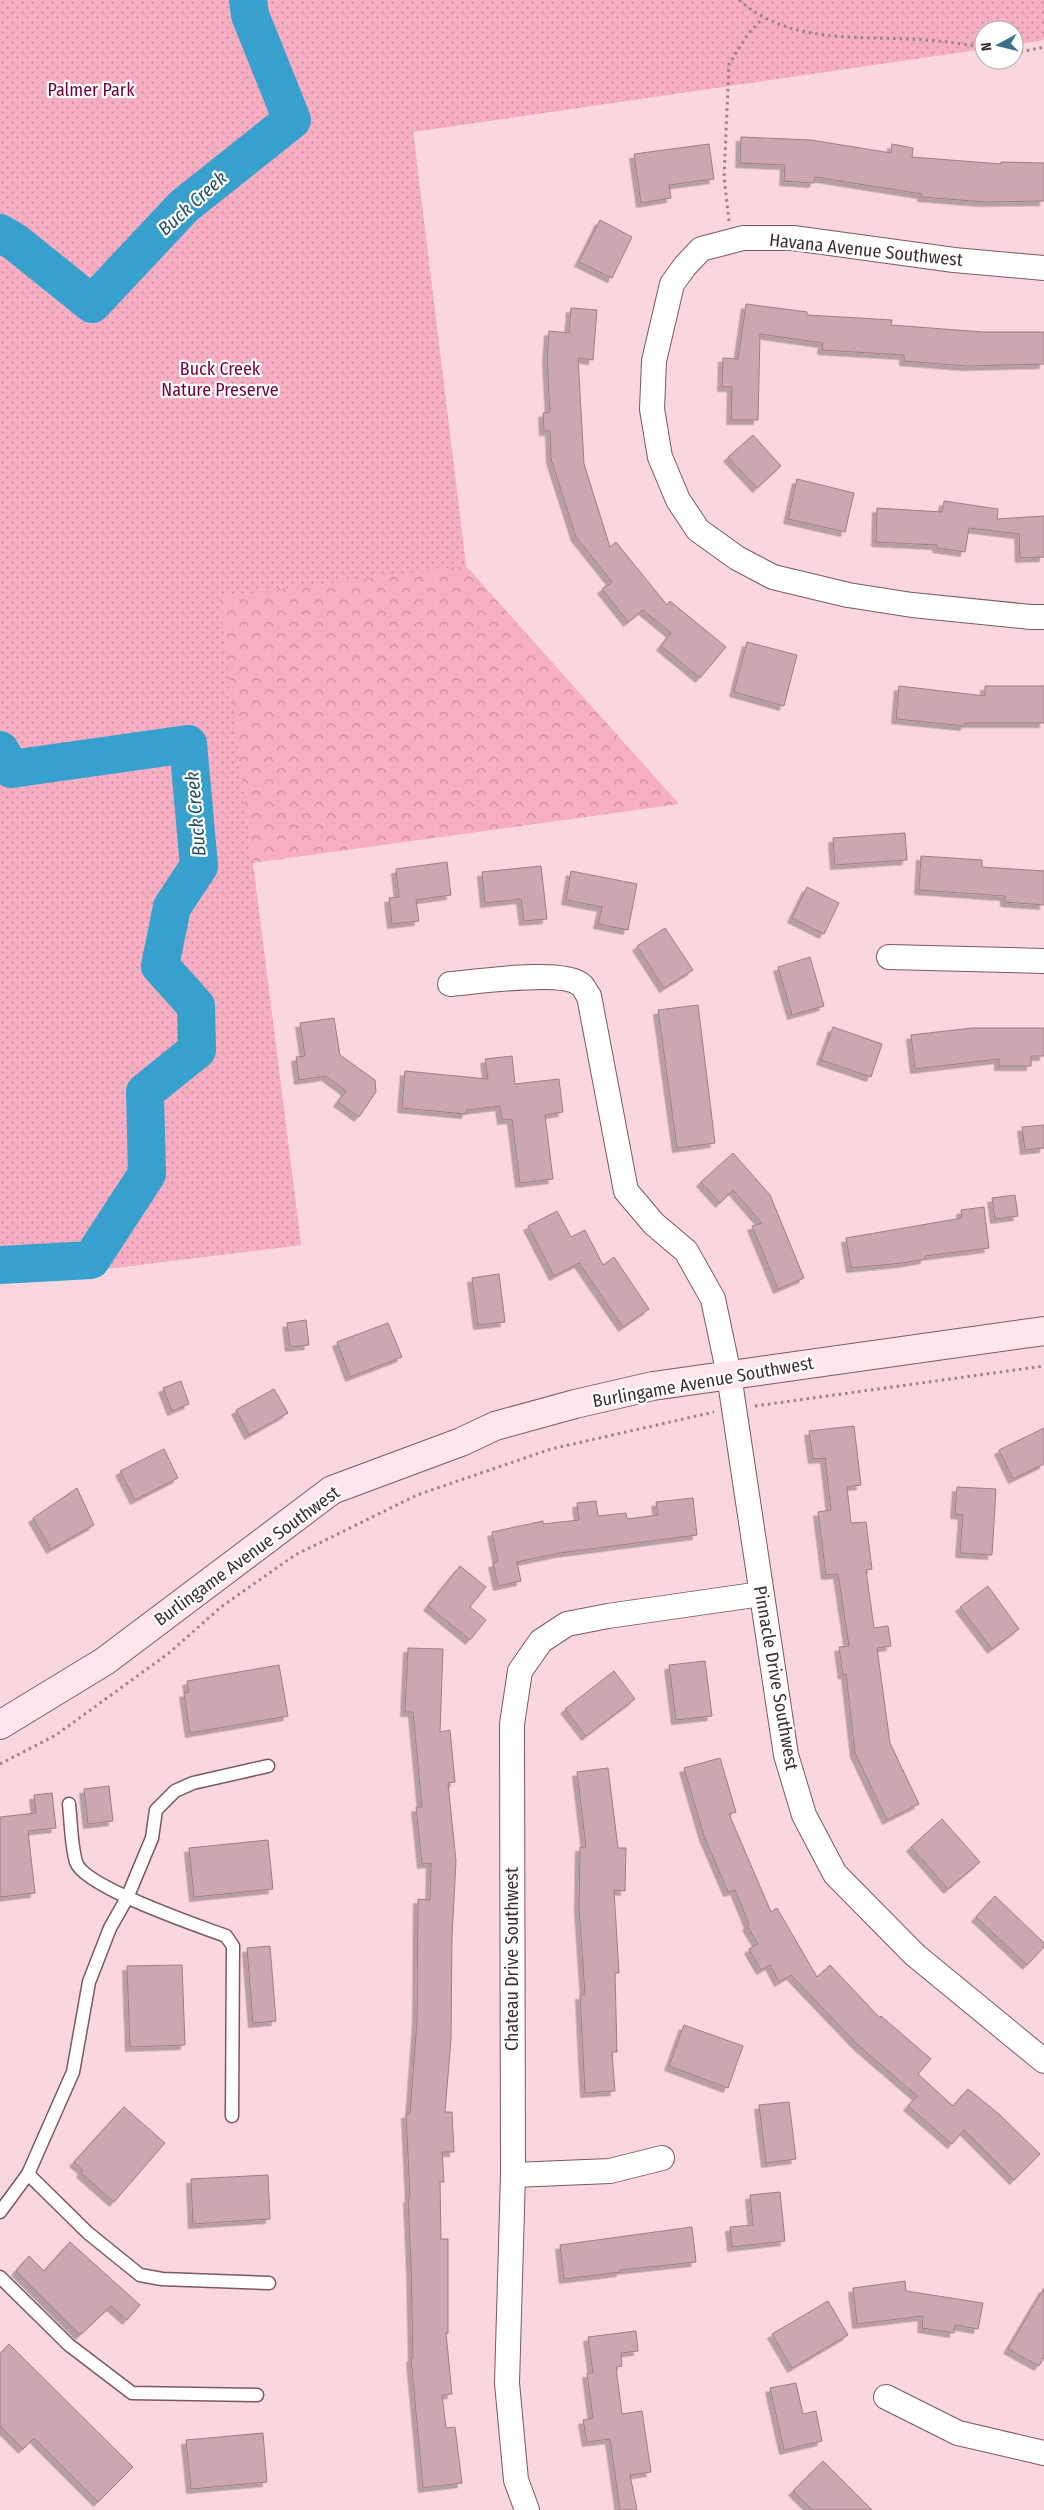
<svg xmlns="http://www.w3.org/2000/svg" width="1044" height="2510" font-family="'Fira Sans Condensed',sans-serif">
	<defs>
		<pattern id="forest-crowns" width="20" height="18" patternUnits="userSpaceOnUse" patternTransform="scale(1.25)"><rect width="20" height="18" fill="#f5aec2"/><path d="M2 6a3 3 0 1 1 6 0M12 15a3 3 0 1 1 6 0" fill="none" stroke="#c88e9e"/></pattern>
		<pattern id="park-dots" width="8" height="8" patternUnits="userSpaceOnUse" patternTransform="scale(1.25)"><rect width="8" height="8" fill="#f5aec2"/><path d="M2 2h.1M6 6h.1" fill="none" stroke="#c88e9e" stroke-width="1.8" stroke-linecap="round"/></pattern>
		<filter id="shadow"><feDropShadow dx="-4.5" dy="4.5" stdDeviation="0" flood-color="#0004"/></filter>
	</defs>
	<rect width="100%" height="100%" fill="#fad6df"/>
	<polygon fill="url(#forest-crowns)" points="413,132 466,566 679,804 253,863 301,1245 0,1282 0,193"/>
	<polygon fill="url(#park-dots)" points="0,0 1044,0 1044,40 1014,45 1014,30 984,30 984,49 413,132 466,566 219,597 301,1245 0,1282"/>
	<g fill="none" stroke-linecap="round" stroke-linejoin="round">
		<g stroke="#37a0cc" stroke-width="38">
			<polyline points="0,233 15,242 92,304 184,206 292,120 250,15 248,0"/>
			<polyline points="0,750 11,769 188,744 199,866 172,907 160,966 196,1006 197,1050 145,1092 147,1174 91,1260 0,1265"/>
		</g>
	</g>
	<g fill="#cba8b1" stroke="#9e7d85" filter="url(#shadow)">
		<polygon points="741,137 811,140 891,153 892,144 913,148 912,157 1001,164 1001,162 1044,163 1044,201 985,202 922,197 922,194 815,177 814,183 784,181 785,165 740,163"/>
		<polygon points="709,144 714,179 669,185 671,198 641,203 634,154"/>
		<polygon points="600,220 632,237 612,278 579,262"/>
		<polygon points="746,304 807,312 807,315 892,320 891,325 983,332 1044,332 1044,364 967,366 904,361 904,355 822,350 823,343 760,334 758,420 731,420 732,387 722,387 723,358 738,359"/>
		<polygon points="571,308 597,310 593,360 578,358 584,464 610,547 616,542 667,605 670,601 726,647 700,678 661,646 671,633 643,610 628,622 602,589 612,582 576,537 551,459 550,431 544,431 543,413 550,412 547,359 549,331 569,333"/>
		<polygon points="753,435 781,466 757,488 728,457"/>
		<polygon points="797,479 854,493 845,532 788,519"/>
		<polygon points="944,501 998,509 997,519 1044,516 1044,557 1020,558 1019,534 969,528 965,552 937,548 937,545 876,542 877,508 942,512"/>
		<polygon points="747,642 797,655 784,706 734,692"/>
		<polygon points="899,686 985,696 985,686 1044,686 1044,723 965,723 965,726 896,719"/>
		<polygon points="905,833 907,860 835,865 833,838"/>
		<polygon points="921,856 982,860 982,867 1044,871 1044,905 1005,902 1005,896 919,890"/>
		<polygon points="447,862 451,895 416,900 419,921 392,924 389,898 399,897 396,869"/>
		<polygon points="541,866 547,919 524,921 521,899 485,903 482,872"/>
		<polygon points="571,871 637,884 628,930 598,924 602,907 566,900"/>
		<polygon points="807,887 839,903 824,934 792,918"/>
		<polygon points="665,928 693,970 664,988 637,946"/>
		<polygon points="810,957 824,1006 792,1015 778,967"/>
		<polygon points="698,1005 715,1143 677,1148 658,1010"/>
		<polygon points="334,1018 340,1055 375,1080 376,1092 359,1117 338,1102 346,1091 326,1076 299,1080 296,1057 305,1056 300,1023"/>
		<polygon points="833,1027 882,1044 871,1077 821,1060"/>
		<polygon points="972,1028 1044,1028 1044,1056 1031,1056 1031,1066 999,1066 999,1059 915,1069 911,1035"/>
		<polygon points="512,1056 515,1084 559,1079 563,1112 545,1115 553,1179 520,1183 512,1119 502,1120 500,1106 467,1110 466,1114 402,1108 405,1071 488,1079 485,1059"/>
		<polygon points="1044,1125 1044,1148 1025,1150 1022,1127"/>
		<polygon points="733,1153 770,1195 804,1278 778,1289 752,1226 762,1223 733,1190 720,1203 701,1182"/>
		<polygon points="1015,1195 1018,1216 995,1219 992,1198"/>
		<polygon points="984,1207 989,1248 925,1256 925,1259 902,1263 851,1268 846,1238 962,1218 961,1210"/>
		<polygon points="557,1211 571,1237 585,1230 603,1265 614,1257 649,1309 623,1327 579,1263 554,1276 528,1226"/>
		<polygon points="499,1274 505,1322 478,1325 472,1278"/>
		<polygon points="306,1320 309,1345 290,1347 287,1323"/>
		<polygon points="388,1323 402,1357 350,1377 337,1342"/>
		<polygon points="181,1381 189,1404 172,1411 163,1388"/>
		<polygon points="274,1389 288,1413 249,1435 236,1410"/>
		<polygon points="854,1426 861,1485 847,1487 851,1523 866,1522 872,1569 866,1570 874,1628 888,1626 891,1646 877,1648 890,1743 919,1804 887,1820 855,1753 846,1674 843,1675 839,1647 849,1646 838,1574 826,1575 818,1512 831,1510 825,1458 813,1459 809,1431"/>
		<polygon points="1044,1428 1044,1464 1013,1479 999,1450"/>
		<polygon points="164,1449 178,1478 135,1500 120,1471"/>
		<polygon points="957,1487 996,1489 992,1555 960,1553 963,1515 955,1514"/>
		<polygon points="77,1488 94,1525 51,1549 33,1518"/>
		<polygon points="693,1498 697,1535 560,1553 517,1562 521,1581 498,1586 493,1563 498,1562 492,1532 543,1521 543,1524 579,1520 577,1503 596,1501 598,1516 626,1513 627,1519 658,1515 656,1502"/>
		<polygon points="460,1566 486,1587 470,1607 486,1620 470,1640 428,1606"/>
		<polygon points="988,1586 1019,1629 992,1649 960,1607"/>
		<polygon points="408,1648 443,1649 440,1732 450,1730 455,1782 448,1783 456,1861 452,1936 451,2039 445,2112 452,2112 454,2152 442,2152 444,2182 440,2182 441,2239 448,2239 448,2333 446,2333 452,2394 442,2395 446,2428 455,2427 462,2483 423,2488 411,2358 413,2358 411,2265 408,2198 410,2198 406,2114 410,2114 417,2020 418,1899 430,1900 431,1863 422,1864 416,1807 422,1807 413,1712 405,1712"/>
		<polygon points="705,1661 712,1716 676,1720 669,1665"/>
		<polygon points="279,1665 288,1716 190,1733 184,1693 189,1692 187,1681"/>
		<polygon points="614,1671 635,1699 586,1736 565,1709"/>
		<polygon points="720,1758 736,1812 729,1814 771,1912 777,1908 817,1977 830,1965 880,2018 881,2016 931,2059 918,2074 953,2106 968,2089 999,2114 1040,2154 1014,2180 964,2130 952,2144 908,2106 917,2096 858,2045 791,1975 779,1982 770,1965 761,1970 749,1949 758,1944 747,1926 749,1924 735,1890 728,1892 704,1836 684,1768"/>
		<polygon points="608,1768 618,1848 626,1848 625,1891 614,1890 619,1973 615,1973 617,2052 612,2052 615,2091 585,2093 580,1995 585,1995 579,1907 580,1847 586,1847 577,1772"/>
		<polygon points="109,1786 113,1821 88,1824 84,1789"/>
		<polygon points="52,1793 56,1828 28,1831 35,1893 0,1897 0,1817 36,1813 34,1795"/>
		<polygon points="942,1819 980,1862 948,1889 911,1847"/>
		<polygon points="268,1840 273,1889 194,1897 189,1848"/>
		<polygon points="995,1896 1044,1943 1044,1947 1027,1965 976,1917"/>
		<polygon points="270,1946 276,2021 253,2023 247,1948"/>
		<polygon points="182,1965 185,2045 130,2047 127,1966"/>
		<polygon points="684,2025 743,2046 728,2088 669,2066"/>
		<polygon points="789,2102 796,2159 766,2163 759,2105"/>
		<polygon points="124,2107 165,2143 114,2202 81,2173 83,2170 74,2162"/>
		<polygon points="268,2175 270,2219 193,2224 191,2179"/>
		<polygon points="780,2192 785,2241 732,2247 730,2227 753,2225 750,2195"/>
		<polygon points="692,2227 696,2262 620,2270 621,2272 564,2279 560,2245"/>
		<polygon points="70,2242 140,2305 127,2320 111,2306 80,2335 16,2271 29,2256 44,2271"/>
		<polygon points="905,2281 906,2291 983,2303 978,2329 955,2325 954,2333 922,2328 923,2316 857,2324 853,2288"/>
		<polygon points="1044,2288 1044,2357 1039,2366 1008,2349"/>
		<polygon points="828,2301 848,2335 792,2368 772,2334"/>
		<polygon points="636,2331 638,2351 621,2353 622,2366 616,2367 622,2414 642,2411 651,2472 630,2475 637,2510 620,2510 610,2439 587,2442 583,2420 593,2418 587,2373 593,2373 588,2337"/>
		<polygon points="9,2344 133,2467 98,2502 34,2438 23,2449 0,2426 0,2354"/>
		<polygon points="796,2383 803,2414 816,2411 822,2441 784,2450 770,2388"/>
		<polygon points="263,2433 267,2482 191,2489 186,2440"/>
		<polygon points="823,2461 872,2510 812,2510 793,2491"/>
	</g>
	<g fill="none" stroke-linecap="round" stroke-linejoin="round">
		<defs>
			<g id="lane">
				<path d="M69,1804C71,1822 71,1844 76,1862C84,1887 199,1926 226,1936L233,1946L232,2116"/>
				<polyline points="28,2174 88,2233 140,2275 162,2279 269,2283"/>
				<polyline points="0,2212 28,2174 73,2072 89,1982 110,1928 127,1898 152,1838 156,1810 175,1791 193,1783 268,1766"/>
				<polyline points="0,2277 69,2345 132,2393 257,2395"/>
			</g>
			<g id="street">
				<polyline points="1044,268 954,260 793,238 743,238 701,249 685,266 672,284 654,361 652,409 660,457 678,500 698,530 737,558 773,577 848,595 912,605 1031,617 1044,617"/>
				<polyline points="889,957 1044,961"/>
				<path d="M450,984C476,982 561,969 580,984C584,986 586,993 589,996L626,1191L654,1224L686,1251L713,1299L729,1375L786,1755L804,1815L835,1874L915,1955L1044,2061"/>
				<polyline points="513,2175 610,2171 662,2158"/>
				<polyline points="886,2397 958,2433 1044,2453"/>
				<polyline points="527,2510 516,2480 507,2383 513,2175 512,1724 520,1671 541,1641 567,1624 608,1616 761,1594"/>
			</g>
			<polyline id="secondary" points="0,1725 105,1661 332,1490 461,1442 495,1426 575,1404 653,1386 1044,1331"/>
		</defs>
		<use href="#lane" stroke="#795a62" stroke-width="15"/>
		<use href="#street" stroke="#795a62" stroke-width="26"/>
		<use href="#secondary" stroke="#795a62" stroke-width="30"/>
		<g stroke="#9b8288" stroke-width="3" stroke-dasharray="2.5 4" stroke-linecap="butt">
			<path d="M739,0C791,46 862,35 927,40C946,41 965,45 984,47"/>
			<polyline points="1014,51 1021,52 1044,47"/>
			<polyline points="729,221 724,177 729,64 748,34 763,18"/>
			<polyline points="755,1406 1044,1366"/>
			<polyline points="0,1764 56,1735 169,1653 221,1607 295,1555 417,1495 551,1449 714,1412"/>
		</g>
		<use href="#lane" stroke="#fff" stroke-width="12"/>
		<use href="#street" stroke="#fff" stroke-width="24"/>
		<use href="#secondary" stroke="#ffe5ec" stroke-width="28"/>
	</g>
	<g text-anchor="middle" stroke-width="4.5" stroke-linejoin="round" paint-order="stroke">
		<g font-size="18" fill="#720138" stroke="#fff">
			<text x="91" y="96">Palmer Park</text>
			<text x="220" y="375">Buck Creek<tspan x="220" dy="21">Nature Preserve</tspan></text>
		</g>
		<g font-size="18" fill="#3c2e32" stroke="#fff">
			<text transform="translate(866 250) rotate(6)" y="6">Havana Avenue Southwest</text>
			<text transform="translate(703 1382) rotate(-10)" y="6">Burlingame Avenue Southwest</text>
			<text transform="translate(247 1556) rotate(-36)" y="6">Burlingame Avenue Southwest</text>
			<text transform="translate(776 1678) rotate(80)" y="6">Pinnacle Drive Southwest</text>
			<text transform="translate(512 1959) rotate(-90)" y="6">Chateau Drive Southwest</text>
		</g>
		<g font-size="19" font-style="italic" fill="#255063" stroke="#fff">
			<text transform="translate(192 203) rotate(-42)" y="7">Buck Creek</text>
			<text transform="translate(195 814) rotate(-95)" y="7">Buck Creek</text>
		</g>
	</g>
	<g transform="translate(999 45) rotate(263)"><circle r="24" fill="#ffffff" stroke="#b1abad"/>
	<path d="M0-4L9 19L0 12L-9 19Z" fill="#38718b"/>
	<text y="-8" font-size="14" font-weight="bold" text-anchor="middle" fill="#3c2e32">N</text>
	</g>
</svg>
